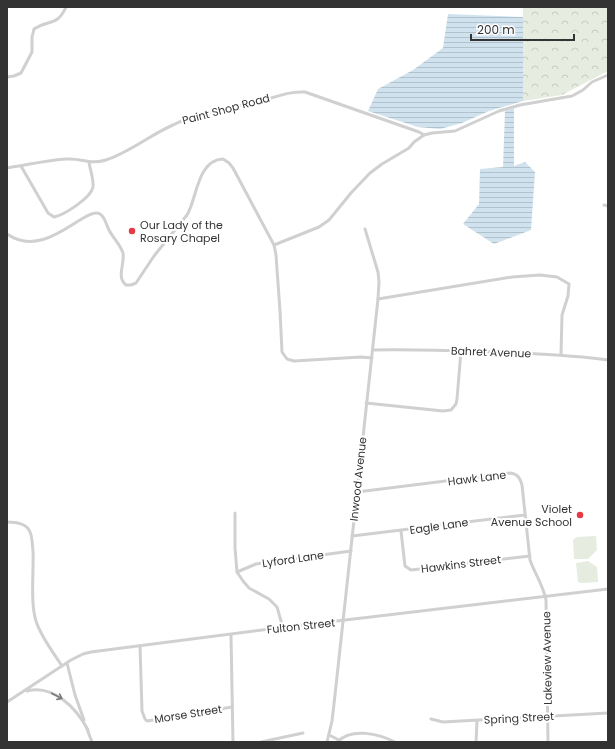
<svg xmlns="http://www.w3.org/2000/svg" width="615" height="749" font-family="Poppins,sans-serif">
	<defs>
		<pattern id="forest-crowns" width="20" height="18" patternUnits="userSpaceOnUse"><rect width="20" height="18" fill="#e6ecdf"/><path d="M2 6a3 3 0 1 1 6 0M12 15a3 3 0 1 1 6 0" fill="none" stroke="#c6cbc0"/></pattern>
		<pattern id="water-rules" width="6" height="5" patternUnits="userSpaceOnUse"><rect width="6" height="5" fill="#cfe2ee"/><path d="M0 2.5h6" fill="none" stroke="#b2c2cd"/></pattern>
	</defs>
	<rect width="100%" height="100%" fill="#fff"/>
	<g fill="#e6ecdf">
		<polygon points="596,536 597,550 588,559 574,559 573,540 577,537"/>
		<polygon points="588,561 597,567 598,582 581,583 578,582 576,563"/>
	</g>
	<polygon fill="url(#forest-crowns)" points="523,7 608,7 608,72 604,73 562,95 523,101"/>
	<g fill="url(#water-rules)">
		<polygon points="448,14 523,17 523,101 489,111 462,123 440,129 418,127 368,111 378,89 413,70 443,48"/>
		<polygon points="514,108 514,166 525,162 535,172 531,230 494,244 463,224 479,204 480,169 503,167 505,111"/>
	</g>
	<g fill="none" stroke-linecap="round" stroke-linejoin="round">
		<g stroke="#d0d0d0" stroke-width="3">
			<path d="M7,77L14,76L21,73L32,52V37L34,29C49,19 57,27 66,7"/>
			<path d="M21,166L48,213L54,217C64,215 91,198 93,187C94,179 90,170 89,162"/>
			<path d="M7,168C27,165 47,160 67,159C82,158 90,165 106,160C130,152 150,135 173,125C200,111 231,108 261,101C276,97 289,91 305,92L419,132L424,135"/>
			<polyline points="604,205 608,206"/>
			<path d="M7,234C46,261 85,205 100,214C105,217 106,224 109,230C113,238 120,244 123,253C125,264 116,277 126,285H131L136,283L154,256L187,215C197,199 197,160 223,159L229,163L233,168L274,245L276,255L280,311L282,352L287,359L294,361L361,357L372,358"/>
			<polyline points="274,245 319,227 329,220 351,193 370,173 382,164 409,148 414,142 424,135 432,133 455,131 499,111 520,105 572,96 583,90 592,82 608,75"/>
			<polyline points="378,299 512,277 540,275 557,277 569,284 568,296 562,315 561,355"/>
			<path d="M373,350C415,349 456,351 498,352C535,354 572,355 608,360"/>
			<polyline points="366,403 443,411 451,410 456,404 457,399 461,351"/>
			<path d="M357,492L510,473C518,474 520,478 522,485L530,560C535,574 543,585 546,600L548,742"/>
			<polyline points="235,513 235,548 237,572 243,581 249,588 269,599 277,607 283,628"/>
			<path d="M7,522C14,522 25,523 29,530C33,536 32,545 33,551C34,572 30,602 36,621C41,637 53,652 62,666"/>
			<polyline points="401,531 405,566 411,570 530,556"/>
			<polyline points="352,536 525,515"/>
			<polyline points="237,572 256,564 351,551"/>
			<polyline points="231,635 233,742"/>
			<polyline points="140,646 142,711 145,719 147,721 232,707"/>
			<polyline points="67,663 75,695 84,720"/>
			<path d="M27,691C54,684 77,709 88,730"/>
			<polyline points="7,702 71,660 83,654 91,652 286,627 608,589"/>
			<polyline points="431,719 443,722 608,713"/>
			<polyline points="87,729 92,742"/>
			<polyline points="329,735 339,740"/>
			<polyline points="261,742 303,733"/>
			<polyline points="327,742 332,721 335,695 378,299 379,282 378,272 365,229"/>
			<path d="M337,742C352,727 379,734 395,742"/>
			<polyline points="476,742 477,721"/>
		</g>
	</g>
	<defs><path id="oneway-shaft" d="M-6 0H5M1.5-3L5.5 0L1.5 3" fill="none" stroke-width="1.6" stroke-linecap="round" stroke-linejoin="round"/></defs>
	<use stroke="#7a7a7a" href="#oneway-shaft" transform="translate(57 696) rotate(28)"/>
	<g fill="#e63946" stroke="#fff" stroke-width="1.5">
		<circle cx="132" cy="231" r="4"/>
		<circle cx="580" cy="515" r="4"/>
	</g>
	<g text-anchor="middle" stroke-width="4" stroke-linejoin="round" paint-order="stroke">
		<g font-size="11" fill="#333" stroke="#fff">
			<text transform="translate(226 109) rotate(-15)" y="4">Paint Shop Road</text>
			<text transform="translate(491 352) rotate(2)" y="4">Bahret Avenue</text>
			<text transform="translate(477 478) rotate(-7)" y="4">Hawk Lane</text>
			<text transform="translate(358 479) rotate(-84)" y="4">Inwood Avenue</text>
			<text transform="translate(439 526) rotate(-8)" y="4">Eagle Lane</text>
			<text transform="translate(293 559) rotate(-8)" y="4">Lyford Lane</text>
			<text transform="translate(461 564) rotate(-7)" y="4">Hawkins Street</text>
			<text transform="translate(301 626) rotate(-6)" y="4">Fulton Street</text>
			<text transform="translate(547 658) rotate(-91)" y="4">Lakeview Avenue</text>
			<text transform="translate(188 714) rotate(-9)" y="4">Morse Street</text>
			<text transform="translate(519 718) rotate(-3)" y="4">Spring Street</text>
		</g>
		<g font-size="11" fill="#333" stroke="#fff" text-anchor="start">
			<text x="140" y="229">Our Lady of the<tspan x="140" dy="13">Rosary Chapel</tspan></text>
			<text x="572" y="513" text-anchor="end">Violet<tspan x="572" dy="13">Avenue School</tspan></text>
		</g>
	</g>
	<rect width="615" height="749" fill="none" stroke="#333333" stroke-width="16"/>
	<path d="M471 34v6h103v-6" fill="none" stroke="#333333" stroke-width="2"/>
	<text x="477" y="34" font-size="12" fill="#333333" stroke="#ffffff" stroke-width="3" paint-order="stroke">200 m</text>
</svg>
